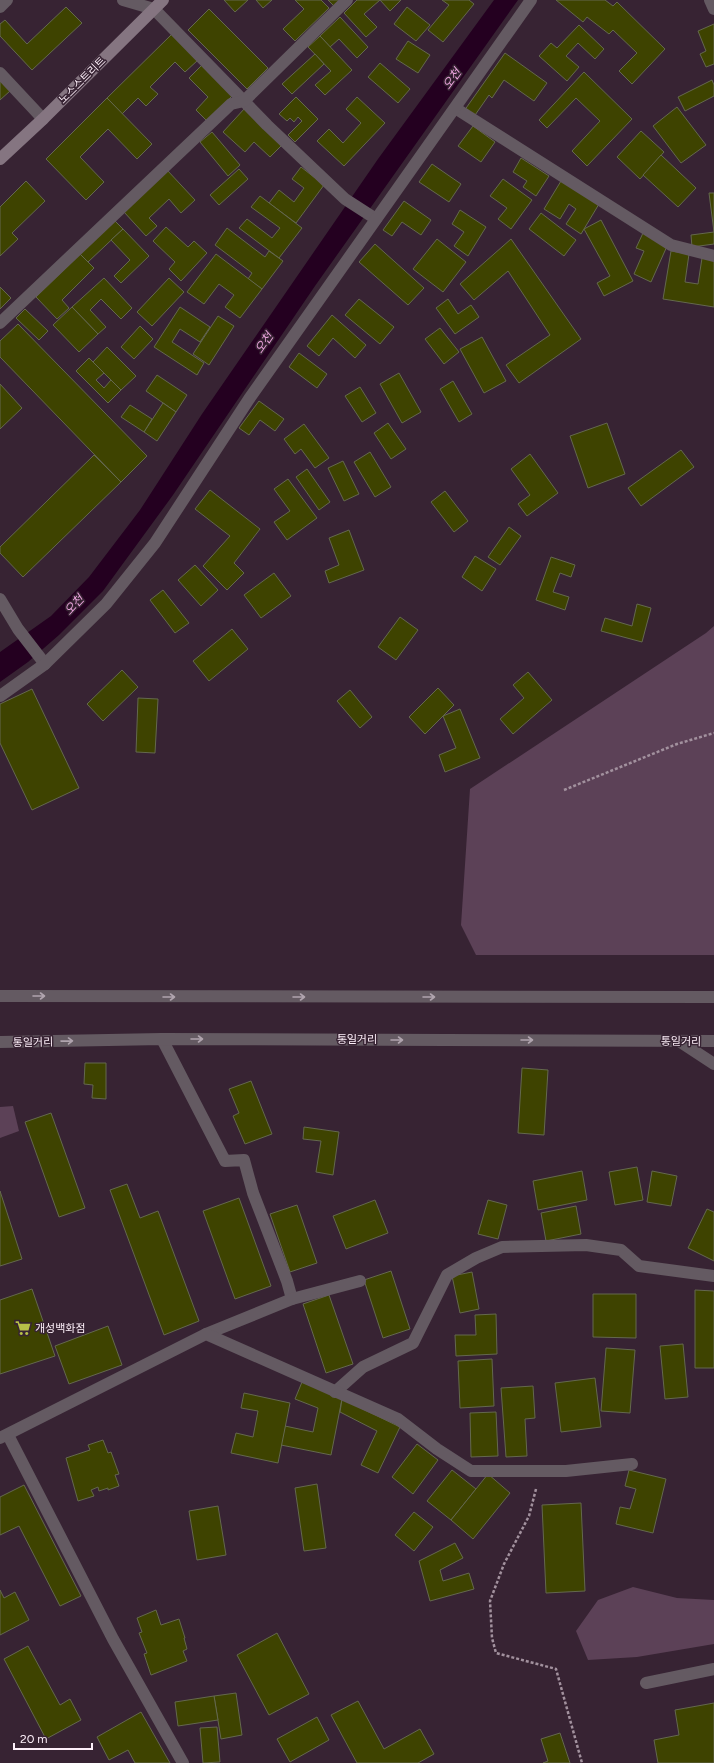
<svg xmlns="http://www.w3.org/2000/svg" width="714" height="1763" font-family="Figtree,'Noto Sans KR',sans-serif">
	<rect width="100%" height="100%" fill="#372333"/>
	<g fill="#5c4157">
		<polygon points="714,626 714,955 476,955 461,925 470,789 706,633"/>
		<polygon points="13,1106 19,1131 0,1138 0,1107"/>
		<polygon points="633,1587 677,1598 714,1600 714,1644 637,1657 588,1660 576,1631 598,1600"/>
	</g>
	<polygon fill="#240020" points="494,0 518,0 315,286 173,495 103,591 59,635 28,662 0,682 0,652 51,616 89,577 140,510 202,414 378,159"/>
	<g fill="#3e4300" stroke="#64684e">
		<polygon points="224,0 248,0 235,12"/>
		<polygon points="256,0 272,0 263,8"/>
		<polygon points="295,0 321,0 329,8 295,41 283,29 304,9"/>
		<polygon points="328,0 343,0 335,7"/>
		<polygon points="357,0 380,0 364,14 377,27 366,37 344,13"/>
		<polygon points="380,0 401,0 390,11"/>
		<polygon points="442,0 469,0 474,4 443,42 428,30 449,5"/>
		<polygon points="556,0 605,0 613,6 617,2 665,49 632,84 619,71 637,53 613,30 609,34 587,17 583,22"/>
		<polygon points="66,7 82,23 32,70 0,36 0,24 5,20 27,44"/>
		<polygon points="407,7 430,25 416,41 394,24"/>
		<polygon points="209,9 268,68 247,89 188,30"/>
		<polygon points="340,17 368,47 357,58 339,39 330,47 320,36"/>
		<polygon points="714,24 714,64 706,67 700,54 706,51 698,31"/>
		<polygon points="579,25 604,49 595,59 578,43 566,56 579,67 567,81 539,56 551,43 557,48"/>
		<polygon points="172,34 198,60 185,72 175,62 150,87 158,94 146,106 138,98 122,114 107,98"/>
		<polygon points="320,36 352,70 325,95 315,85 331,71 308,47"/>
		<polygon points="408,41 430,55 418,73 396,59"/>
		<polygon points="505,53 547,83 534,101 504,80 492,98 489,95 473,118 464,111"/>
		<polygon points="315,54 324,64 292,94 282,84"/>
		<polygon points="380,63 410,89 398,103 368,77"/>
		<polygon points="203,64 233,95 207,121 196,110 208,97 189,78"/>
		<polygon points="584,72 632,119 587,166 572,151 600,121 576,98 547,128 539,120"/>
		<polygon points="0,80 10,91 0,100"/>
		<polygon points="712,80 714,85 714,96 685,111 678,97"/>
		<polygon points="296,97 318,119 295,142 288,135 302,121 298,117 294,122 290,118 287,121 279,114"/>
		<polygon points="357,97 385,123 344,166 317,141 329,129 343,143 361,123 346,109"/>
		<polygon points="107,98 152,144 137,159 108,129 80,157 104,182 86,200 46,159"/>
		<polygon points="677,107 706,145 681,163 653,126"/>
		<polygon points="245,108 283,144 270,157 254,142 245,152 223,132"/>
		<polygon points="473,126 495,142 481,162 458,146"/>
		<polygon points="641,131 664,152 640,179 617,157"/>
		<polygon points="212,132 240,165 228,176 200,142"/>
		<polygon points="661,155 696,188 678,207 643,175"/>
		<polygon points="521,158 549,176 536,196 523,187 527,181 513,172"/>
		<polygon points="432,164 461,184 449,202 419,182"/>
		<polygon points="301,167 324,185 296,223 269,203 279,190 294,202 304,188 292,179"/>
		<polygon points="239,169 248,179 219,205 210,195"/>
		<polygon points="167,170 195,200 181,213 169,199 149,218 157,226 146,236 124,212"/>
		<polygon points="503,179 532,200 511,229 498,219 507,208 490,196"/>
		<polygon points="26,181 45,201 12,233 18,239 0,256 0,207"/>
		<polygon points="561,181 599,204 581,234 566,224 576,209 569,204 560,219 544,209"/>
		<polygon points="709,193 714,193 714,244 692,247 691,235 714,232"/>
		<polygon points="260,196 302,228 279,258 239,228 247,219 272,238 280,228 251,207"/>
		<polygon points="404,201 431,220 421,235 402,222 392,236 383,230"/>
		<polygon points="460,210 486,227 468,256 454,246 464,232 452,224"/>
		<polygon points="541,213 576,240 564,256 529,229"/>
		<polygon points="601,220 633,281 604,296 597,283 610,276 584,229"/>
		<polygon points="115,221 123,229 88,262 80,254"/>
		<polygon points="166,227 188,247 194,241 207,253 181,281 169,269 175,262 153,241"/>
		<polygon points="227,228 265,257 269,251 283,261 262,289 248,279 252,273 215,245"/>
		<polygon points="123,229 149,256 121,283 114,276 130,260 111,240"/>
		<polygon points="643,233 668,244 651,282 634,274 644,251 636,248"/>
		<polygon points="437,239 466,262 443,292 413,269"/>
		<polygon points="511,239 581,339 519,383 506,365 550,335 508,271 474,300 460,284"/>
		<polygon points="375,244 424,288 408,305 359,262"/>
		<polygon points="671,251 689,254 685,282 698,284 702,258 714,260 714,307 663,299"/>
		<polygon points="80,254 94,268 62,300 69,308 57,319 36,297"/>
		<polygon points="216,254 262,289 240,318 225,307 234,295 219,284 204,304 187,292"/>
		<polygon points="104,278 132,308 121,319 101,299 90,310 106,327 98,334 72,307"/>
		<polygon points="169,278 184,292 152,326 137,312"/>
		<polygon points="0,287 11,298 0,309"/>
		<polygon points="359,299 394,327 380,344 345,315"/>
		<polygon points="448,299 458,314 471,305 479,317 455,334 436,308"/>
		<polygon points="72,307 98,334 79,352 53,325"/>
		<polygon points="180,307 210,327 200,342 180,329 172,342 204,363 197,375 154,347"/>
		<polygon points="25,309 48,331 39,340 16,318"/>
		<polygon points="332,315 366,345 355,358 333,338 319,356 307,346"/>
		<polygon points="218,316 234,326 209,365 193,354"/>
		<polygon points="18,324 147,456 121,482 0,357 0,341"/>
		<polygon points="140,326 153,339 134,359 121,347"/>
		<polygon points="440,328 459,352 444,364 425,339"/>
		<polygon points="482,337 506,381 484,393 460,349"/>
		<polygon points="107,347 136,376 121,390 93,362"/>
		<polygon points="299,353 327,374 317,388 289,367"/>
		<polygon points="89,358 104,373 96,380 104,388 111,380 121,390 108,403 76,371"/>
		<polygon points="399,373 421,412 402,423 380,384"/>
		<polygon points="157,375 187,395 176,412 146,391"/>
		<polygon points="453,381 472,414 459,422 440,389"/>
		<polygon points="0,384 22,408 0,429"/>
		<polygon points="360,387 376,413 362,422 345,396"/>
		<polygon points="259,401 284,419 275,431 260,420 249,435 239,428"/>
		<polygon points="163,403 176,412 157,441 144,432"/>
		<polygon points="130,405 152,419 144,432 121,417"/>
		<polygon points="388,423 406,449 391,459 374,433"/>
		<polygon points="607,423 625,474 588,488 570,436"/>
		<polygon points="304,424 329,458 315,468 301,449 295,454 284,439"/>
		<polygon points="681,450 694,467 641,506 628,488"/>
		<polygon points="370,452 391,487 375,497 354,462"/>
		<polygon points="530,454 558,493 527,516 518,504 530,495 511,469"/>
		<polygon points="94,455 121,482 23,577 0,553 0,547"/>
		<polygon points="343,461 359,494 344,501 328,468"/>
		<polygon points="307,469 330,502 319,510 296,477"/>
		<polygon points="288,479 317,518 287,540 274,522 290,511 274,489"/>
		<polygon points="210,490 260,529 234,563 244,573 227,590 203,566 230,536 195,509"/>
		<polygon points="445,491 468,521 454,532 431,502"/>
		<polygon points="509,527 521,536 500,565 488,557"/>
		<polygon points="349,530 364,570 329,583 325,571 339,565 329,538"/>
		<polygon points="475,556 496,569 482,591 462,577"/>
		<polygon points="551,557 575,565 571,577 560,573 553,592 569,597 565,610 536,600"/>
		<polygon points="195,565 218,590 201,606 178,580"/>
		<polygon points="274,573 291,596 261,618 244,595"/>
		<polygon points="163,590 189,623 175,633 150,600"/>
		<polygon points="637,604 651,608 642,642 601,631 605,618 632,626"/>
		<polygon points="400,617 418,630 396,660 378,647"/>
		<polygon points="232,629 248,649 209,681 193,661"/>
		<polygon points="122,670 138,687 103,721 87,704"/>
		<polygon points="528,672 552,700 513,734 500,719 524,698 513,685"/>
		<polygon points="438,688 454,705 425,734 409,717"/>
		<polygon points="32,689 79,788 32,810 0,743 0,704"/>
		<polygon points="350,690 372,717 360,728 337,701"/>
		<polygon points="138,698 158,699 155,753 136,752"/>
		<polygon points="460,709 480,758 445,772 439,755 456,748 443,716"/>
		<polygon points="85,1063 106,1063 106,1099 92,1098 93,1085 84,1084"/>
		<polygon points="522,1068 548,1070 544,1135 518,1133"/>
		<polygon points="251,1081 272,1134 245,1144 233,1116 239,1113 229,1089"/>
		<polygon points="51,1113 85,1208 59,1217 25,1122"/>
		<polygon points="304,1127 339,1132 333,1175 316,1172 321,1141 303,1139"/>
		<polygon points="637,1167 643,1200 615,1205 609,1172"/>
		<polygon points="582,1171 587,1200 538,1210 533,1181"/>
		<polygon points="652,1171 677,1176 671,1206 647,1202"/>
		<polygon points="127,1184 140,1218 158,1211 199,1321 164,1335 110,1190"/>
		<polygon points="0,1191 22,1259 0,1266"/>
		<polygon points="239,1198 271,1286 235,1299 203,1211"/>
		<polygon points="375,1200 388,1233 346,1249 333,1216"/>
		<polygon points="488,1200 507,1205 498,1239 478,1234"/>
		<polygon points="297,1205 317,1263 290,1272 270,1214"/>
		<polygon points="576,1206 581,1234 546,1241 541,1213"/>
		<polygon points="707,1209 714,1212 714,1261 688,1248"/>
		<polygon points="391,1271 410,1329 383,1338 364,1280"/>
		<polygon points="472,1272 479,1309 460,1313 452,1276"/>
		<polygon points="32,1289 55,1356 0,1374 0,1300"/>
		<polygon points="695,1290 714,1291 714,1368 695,1368"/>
		<polygon points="593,1294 636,1294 636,1338 593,1337"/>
		<polygon points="329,1295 353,1364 326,1373 303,1304"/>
		<polygon points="496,1314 497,1354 456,1356 455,1335 476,1335 475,1315"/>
		<polygon points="108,1326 122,1365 69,1384 55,1346"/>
		<polygon points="683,1344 688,1397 665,1399 660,1346"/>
		<polygon points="606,1348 635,1350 630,1413 601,1411"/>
		<polygon points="492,1359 494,1406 460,1408 458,1361"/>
		<polygon points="595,1378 601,1427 561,1432 555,1383"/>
		<polygon points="302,1382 342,1399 331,1455 281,1445 285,1426 313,1432 318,1408 295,1399"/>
		<polygon points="533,1386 535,1418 525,1419 527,1456 506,1457 501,1388"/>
		<polygon points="244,1393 290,1403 278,1463 231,1453 236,1433 253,1437 258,1411 241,1408"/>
		<polygon points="342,1399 400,1427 378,1473 361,1465 377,1431 340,1412"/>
		<polygon points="496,1412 498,1456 471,1457 470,1413"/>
		<polygon points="103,1440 108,1453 111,1452 119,1474 115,1475 119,1486 108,1490 108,1488 99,1491 98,1487 91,1490 94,1496 78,1501 66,1458 90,1450 88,1445"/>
		<polygon points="417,1444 438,1460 413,1494 392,1477"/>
		<polygon points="452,1470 476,1489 451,1520 427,1501"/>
		<polygon points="629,1470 666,1479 653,1533 616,1524 620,1507 630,1509 636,1489 625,1486"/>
		<polygon points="488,1474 510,1493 473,1539 451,1520"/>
		<polygon points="317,1484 326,1548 304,1551 295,1488"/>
		<polygon points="24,1485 81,1596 60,1606 19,1526 0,1535 0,1497"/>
		<polygon points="581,1503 585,1591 546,1593 542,1505"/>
		<polygon points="218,1506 226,1555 197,1560 189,1511"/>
		<polygon points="414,1512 433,1527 414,1551 395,1535"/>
		<polygon points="455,1543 463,1558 440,1570 443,1581 469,1573 474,1589 430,1601 419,1561"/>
		<polygon points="0,1590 4,1598 15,1592 29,1620 0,1635"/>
		<polygon points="156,1610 161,1625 179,1619 185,1638 184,1638 187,1649 183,1651 187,1661 151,1675 144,1654 147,1653 139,1633 142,1632 137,1618"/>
		<polygon points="277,1633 309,1694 269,1715 237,1655"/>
		<polygon points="28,1646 60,1705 70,1699 81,1720 46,1739 4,1659"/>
		<polygon points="236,1693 242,1735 221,1739 214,1696"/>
		<polygon points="214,1696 218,1720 178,1726 175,1702"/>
		<polygon points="358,1701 384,1749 420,1729 434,1754 418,1763 357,1763 331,1715"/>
		<polygon points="714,1703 714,1763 658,1763 654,1740 679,1735 675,1710"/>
		<polygon points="141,1712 170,1763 135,1763 128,1750 109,1760 97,1737"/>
		<polygon points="317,1717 329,1740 290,1762 277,1739"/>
		<polygon points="217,1727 220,1762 203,1763 200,1728"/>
		<polygon points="560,1733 570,1763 543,1763 548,1761 541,1739"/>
	</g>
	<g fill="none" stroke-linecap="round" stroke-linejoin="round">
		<g stroke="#a2919e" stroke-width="2.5" stroke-dasharray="3 2" stroke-linecap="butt">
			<polyline points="564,790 677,744 714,733"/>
			<polyline points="536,1489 529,1516 504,1564 490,1601 492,1638 496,1653 556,1669 582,1763"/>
		</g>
		<g stroke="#645a62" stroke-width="12">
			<polyline points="0,73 43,119"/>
			<polyline points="162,1039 225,1161 244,1160 253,1193 287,1281 292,1299"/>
			<polyline points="646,1683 714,1669"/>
		</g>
		<g stroke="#645a62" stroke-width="12">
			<polyline points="123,0 154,9 267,125 345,199 376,219"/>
			<polyline points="710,0 714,9"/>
			<polyline points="0,7 7,0"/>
			<polyline points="455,108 671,245 714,256"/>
			<polyline points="0,323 231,104 244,101 347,0"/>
			<polyline points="0,599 18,629 45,664"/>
			<polyline points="0,696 45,664 106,604 155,543 249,399 531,0"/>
			<polyline points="0,996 714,997"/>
			<polyline points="679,1041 714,1064"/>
			<polyline points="0,1042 162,1039 714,1041"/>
			<polyline points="206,1334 292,1299 360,1281"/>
			<polyline points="335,1392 363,1367 413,1343 447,1275 476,1258 502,1247 586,1245 621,1250 639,1266 714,1276"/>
			<polyline points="8,1435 113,1639 183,1763"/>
			<polyline points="0,1438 206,1334 398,1419 437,1449 471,1471 566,1471 632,1464"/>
		</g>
		<polyline stroke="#857581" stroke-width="12" points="0,159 43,119 163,0"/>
	</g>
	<defs><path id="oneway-shaft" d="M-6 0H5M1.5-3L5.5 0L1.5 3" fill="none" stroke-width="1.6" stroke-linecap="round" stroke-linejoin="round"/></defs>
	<g stroke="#b0a4ae">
		<use href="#oneway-shaft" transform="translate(39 996)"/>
		<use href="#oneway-shaft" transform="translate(169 997)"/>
		<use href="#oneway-shaft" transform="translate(299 997)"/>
		<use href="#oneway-shaft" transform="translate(429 997)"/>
		<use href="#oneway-shaft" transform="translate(197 1039)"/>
		<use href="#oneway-shaft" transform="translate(397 1040)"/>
		<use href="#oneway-shaft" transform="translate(527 1040)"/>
		<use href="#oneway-shaft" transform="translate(67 1041) rotate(-1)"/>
	</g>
	<defs>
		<symbol id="supermarket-bare" viewBox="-9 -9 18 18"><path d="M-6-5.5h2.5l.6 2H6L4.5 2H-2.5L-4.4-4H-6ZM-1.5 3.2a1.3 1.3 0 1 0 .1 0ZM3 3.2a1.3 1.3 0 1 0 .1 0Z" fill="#b7c148" stroke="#372333" stroke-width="2.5" paint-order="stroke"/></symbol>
	</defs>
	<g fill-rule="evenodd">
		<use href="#supermarket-bare" x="12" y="1317" width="22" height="22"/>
	</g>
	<g text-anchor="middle" stroke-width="3" stroke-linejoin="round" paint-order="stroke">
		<g font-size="11" fill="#fdeff9" stroke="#372333">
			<text transform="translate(82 80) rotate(-45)" y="4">노스스트리트</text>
			<text x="357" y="1043">통일거리</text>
			<text transform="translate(681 1041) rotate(1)" y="4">통일거리</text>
			<text transform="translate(33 1042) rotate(-1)" y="4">통일거리</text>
		</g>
		<g font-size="11" fill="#fdeff9" stroke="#372333" text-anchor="start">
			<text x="35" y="1332">개성백화점</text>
		</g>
		<g font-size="12" font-style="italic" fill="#eba3dd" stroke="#372333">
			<text transform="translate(452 79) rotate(-54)" y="4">오천</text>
			<text transform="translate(264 343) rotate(-55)" y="4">오천</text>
			<text transform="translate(74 605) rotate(-47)" y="4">오천</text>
		</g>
	</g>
	<path d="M14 1743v6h78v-6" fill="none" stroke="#fdeff9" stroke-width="2"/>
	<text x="20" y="1743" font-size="12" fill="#fdeff9" stroke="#372333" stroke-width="3" paint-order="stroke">20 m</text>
</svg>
